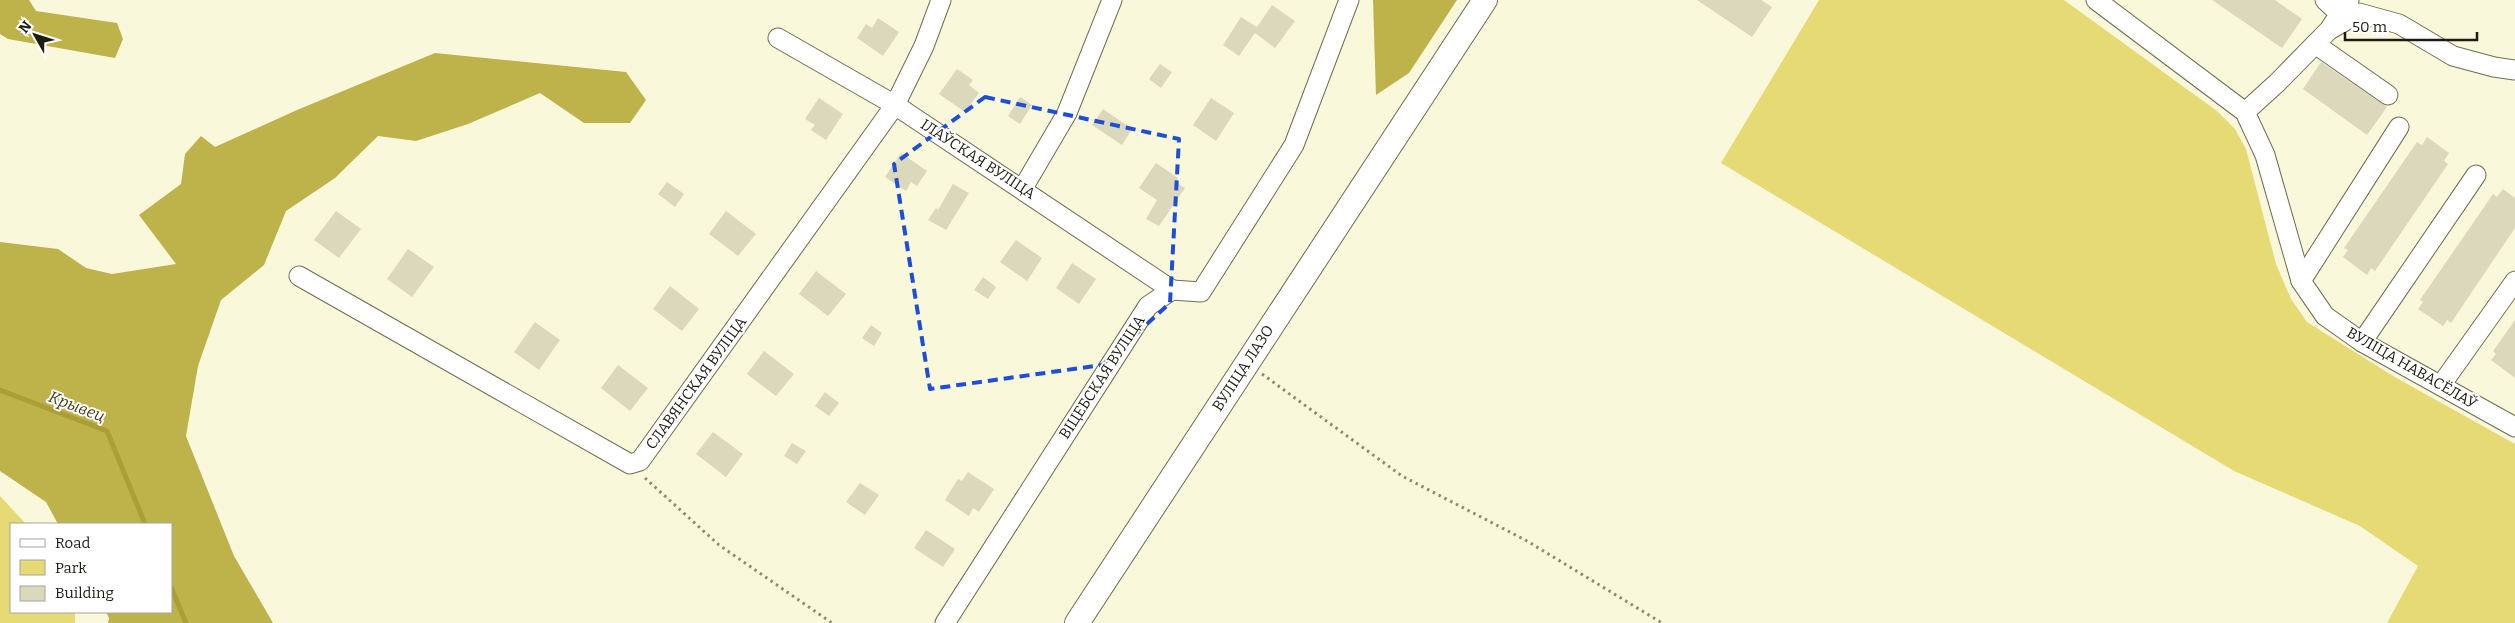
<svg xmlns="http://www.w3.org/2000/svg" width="2515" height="623" font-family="Bitter,serif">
	<rect width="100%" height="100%" fill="#faf8da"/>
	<g fill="#e5da74">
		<polygon points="1819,0 2064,0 2217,111 2235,129 2246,149 2276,264 2291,299 2307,322 2393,376 2515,444 2515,623 2387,623 2418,566 2360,526 2234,471 1721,163"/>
		<polygon points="0,496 26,524 11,524 11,612 75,612 75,623 0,623"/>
	</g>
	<g fill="#beb24b">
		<polygon points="0,0 29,0 36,11 117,23 123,39 115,58 8,39 0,34"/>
		<polygon points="1373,0 1457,0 1409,73 1376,95"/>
		<polygon points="435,53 626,72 646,100 630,123 584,123 540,93 468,124 416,141 378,136 335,178 286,211 264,265 221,300 198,366 186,436 234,556 273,623 108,623 109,618 106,612 171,612 171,524 58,524 46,502 0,471 0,242 58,249 86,268 112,274 176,264 139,215 181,184 185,154 201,136 215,147 297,110"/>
	</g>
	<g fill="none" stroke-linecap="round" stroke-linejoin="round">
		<g stroke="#aa9e35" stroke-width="5">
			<polyline points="0,390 107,431 145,524"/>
			<polyline points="171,587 186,623"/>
		</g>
	</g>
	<g fill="#dbd8bb">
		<polygon points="1697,0 1761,0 1772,7 1752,37"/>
		<polygon points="2212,0 2275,0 2302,19 2282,48"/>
		<polygon points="1272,5 1295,21 1275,48 1255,33 1239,56 1223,45 1241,17 1257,27"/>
		<polygon points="878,18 899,32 883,56 857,38 866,24 872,28"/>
		<polygon points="2321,62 2387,107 2367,135 2303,89"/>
		<polygon points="1160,64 1172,72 1161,88 1149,79"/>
		<polygon points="957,69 973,80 969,85 979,93 965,112 939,94"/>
		<polygon points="1020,97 1032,105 1020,124 1008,116"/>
		<polygon points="819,98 843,114 826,140 811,130 815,125 805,119"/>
		<polygon points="1211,98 1234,113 1216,141 1193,125"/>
		<polygon points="1103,109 1132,129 1122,145 1092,125"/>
		<polygon points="2427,137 2449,153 2444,161 2448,164 2375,271 2371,268 2367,275 2343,257 2348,250 2344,248 2417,142 2422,145"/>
		<polygon points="901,153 927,171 917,186 911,182 906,191 885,177"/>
		<polygon points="1156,163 1178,178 1176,182 1185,188 1159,226 1146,219 1157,200 1139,188"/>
		<polygon points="667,182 684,194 675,207 658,194"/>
		<polygon points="953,184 969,193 946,230 928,220 936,208 938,210"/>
		<polygon points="2503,189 2515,198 2515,228 2451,323 2447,320 2443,326 2418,309 2423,302 2420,300 2493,194 2497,197"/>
		<polygon points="336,211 361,229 339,258 314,240"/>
		<polygon points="726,211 756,234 738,256 709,234"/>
		<polygon points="1016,240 1042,258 1027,281 1000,262"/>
		<polygon points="408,249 434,267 412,297 387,279"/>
		<polygon points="1072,263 1096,279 1079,304 1056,288"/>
		<polygon points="816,271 846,294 828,316 799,294"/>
		<polygon points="983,277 996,287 988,299 974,290"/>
		<polygon points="670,286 699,309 682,331 653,309"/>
		<polygon points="2515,320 2515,378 2491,360 2496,354 2493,351"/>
		<polygon points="535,322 560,340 539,370 514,352"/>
		<polygon points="871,325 882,333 874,346 862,338"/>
		<polygon points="764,351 794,374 776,396 747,374"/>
		<polygon points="618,365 648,388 630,411 601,388"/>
		<polygon points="825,392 839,403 829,416 815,406"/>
		<polygon points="713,432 743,454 726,477 696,454"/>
		<polygon points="792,443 806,451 797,464 784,456"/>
		<polygon points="968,472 994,489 979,512 973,508 969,516 945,500 958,479 962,481"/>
		<polygon points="860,483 879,495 865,515 846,502"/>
		<polygon points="926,530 955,549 943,567 914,548"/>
	</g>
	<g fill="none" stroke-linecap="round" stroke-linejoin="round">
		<defs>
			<g id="minor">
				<polyline points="2096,0 2245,112 2265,155 2301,281 2325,316 2362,342 2515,427"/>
				<polyline points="2325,0 2340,14"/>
				<polyline points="2331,27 2349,0"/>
				<polyline points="778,38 895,105 1172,290"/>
				<polyline points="2315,44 2388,95"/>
				<polyline points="2245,112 2277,83 2329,30 2359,13 2399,24 2453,56 2494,67 2515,70"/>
				<polyline points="1023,188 1067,113 1112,0"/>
				<polyline points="299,276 630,464 640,461 895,105 924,46 941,0"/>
				<polyline points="2301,281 2399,127"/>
				<polyline points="2362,342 2476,175"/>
				<polyline points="2441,385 2515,281"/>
				<polyline points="945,623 1148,306 1172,290 1201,292 1294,145 1349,0"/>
			</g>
			<polyline id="major" points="1077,623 1485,0"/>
		</defs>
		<use href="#minor" stroke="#6e6c51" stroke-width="21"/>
		<use href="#major" stroke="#6e6c51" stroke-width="26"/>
		<g stroke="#8c8b76" stroke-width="3" stroke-dasharray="2.5 4" stroke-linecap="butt">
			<polyline points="1262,374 1402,476 1527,541 1662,623"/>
			<polyline points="645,478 719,545 832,623"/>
		</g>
		<use href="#minor" stroke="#fff" stroke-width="19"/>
		<use href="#major" stroke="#fff" stroke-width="24"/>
	</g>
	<path fill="none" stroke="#1d4ed8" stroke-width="4" stroke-dasharray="10 6" stroke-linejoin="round" d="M985,97L1179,139L1170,303L1102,365L930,389L894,164Z"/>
	<g text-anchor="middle" stroke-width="4" stroke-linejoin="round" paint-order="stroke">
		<g font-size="15" fill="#1d1c11" stroke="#fff">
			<text transform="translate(978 159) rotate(33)" y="5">ІЛАЎСКАЯ ВУЛІЦА</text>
			<text transform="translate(1243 368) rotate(-57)" y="5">ВУЛІЦА ЛАЗО</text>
			<text transform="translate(2412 368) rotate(30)" y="5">ВУЛІЦА НАВАСЁЛАЎ</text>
			<text transform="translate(1102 377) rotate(-57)" y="5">ВІЦЕБСКАЯ ВУЛІЦА</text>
			<text transform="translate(696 383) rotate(-54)" y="5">СЛАВЯНСКАЯ ВУЛІЦА</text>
		</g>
		<g font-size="16" font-style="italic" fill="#433e13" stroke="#fff">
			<text transform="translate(77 406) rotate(21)" y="6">Крывец</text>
		</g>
	</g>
	<rect x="10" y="523" width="162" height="90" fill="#ffffff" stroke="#a5a4a0"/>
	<rect x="20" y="539" width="25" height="8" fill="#ffffff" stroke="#a5a4a0"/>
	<text x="55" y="548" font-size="15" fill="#1d1c11">Road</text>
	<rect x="20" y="560" width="25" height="15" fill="#e5da74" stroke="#a5a4a0"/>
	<text x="55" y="573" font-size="15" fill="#1d1c11">Park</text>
	<rect x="20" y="586" width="25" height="15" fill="#dbd8bb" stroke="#a5a4a0"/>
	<text x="55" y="598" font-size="15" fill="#1d1c11">Building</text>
	<g transform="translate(35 35) rotate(309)" stroke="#ffffff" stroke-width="4" paint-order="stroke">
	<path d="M0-4L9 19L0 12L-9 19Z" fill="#1d1c11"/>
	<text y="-8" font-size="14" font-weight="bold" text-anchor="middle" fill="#1d1c11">N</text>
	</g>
	<path d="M2345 32v8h132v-8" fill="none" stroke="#1d1c11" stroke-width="2.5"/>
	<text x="2352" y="32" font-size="15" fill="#1d1c11" stroke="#ffffff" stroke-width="4" paint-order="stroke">50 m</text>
</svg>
